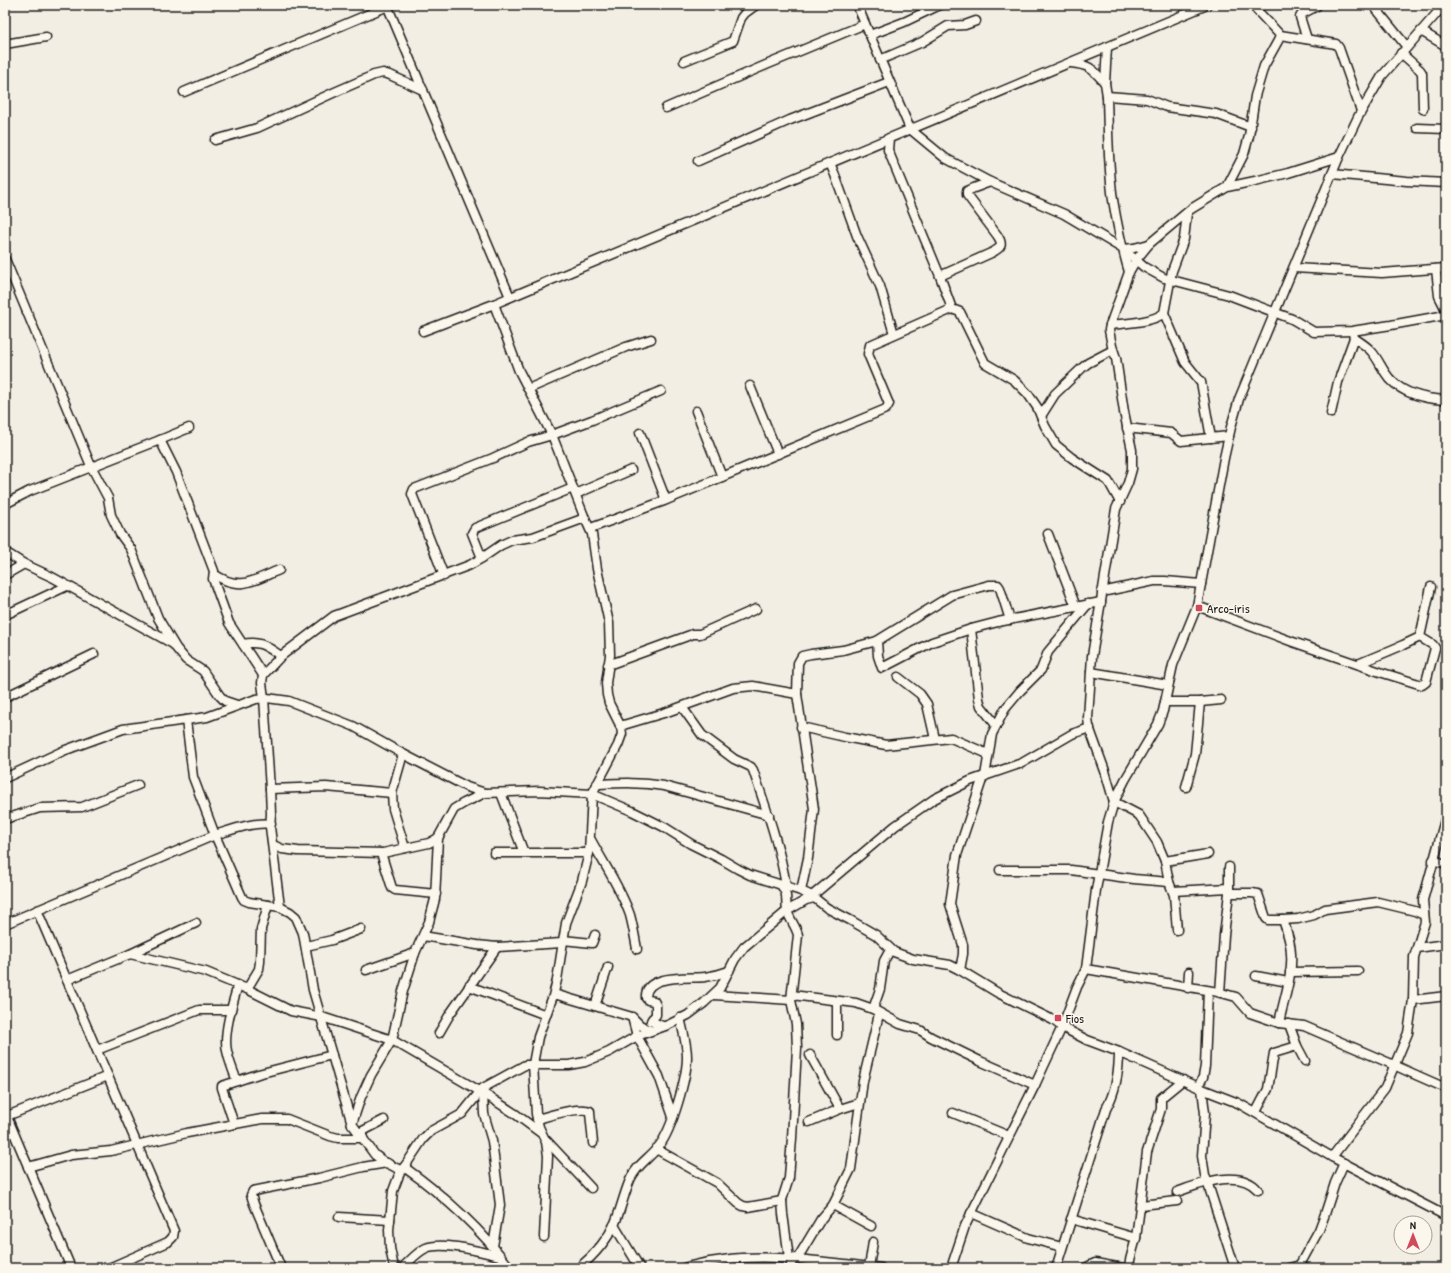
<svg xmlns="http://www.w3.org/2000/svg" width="1451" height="1273" font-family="'Patrick Hand',sans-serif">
	<rect width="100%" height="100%" fill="#f2eee4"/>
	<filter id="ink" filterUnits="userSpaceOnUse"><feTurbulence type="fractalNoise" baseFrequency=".025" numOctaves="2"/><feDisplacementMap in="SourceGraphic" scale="8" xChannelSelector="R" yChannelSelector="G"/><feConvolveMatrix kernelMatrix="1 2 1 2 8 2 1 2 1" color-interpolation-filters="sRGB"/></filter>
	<g filter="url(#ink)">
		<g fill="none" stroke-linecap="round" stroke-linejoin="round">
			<defs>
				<g id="minor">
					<polyline points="387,5 510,297"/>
					<polyline points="857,5 910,129 945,158 990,182 1064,214 1123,249 1144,267 1164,278 1229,295 1292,319 1314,332 1352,331 1391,325 1446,315"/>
					<polyline points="1252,5 1280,35 1336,44 1339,48 1361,111"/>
					<polyline points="1373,5 1407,47"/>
					<polyline points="1421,31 1446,46"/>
					<polyline points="870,35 904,22 940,5"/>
					<polyline points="1307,39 1300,17 1302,14 1317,6"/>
					<polyline points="5,44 46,37"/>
					<path d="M1107,47L1105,83L1107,96C1108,130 1108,165 1113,200C1117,224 1122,248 1129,272"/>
					<polyline points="1401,53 1420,70 1422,73 1423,109"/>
					<polyline points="880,60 922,42 948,26 965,25 976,21"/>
					<polyline points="684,61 733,41 741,18 745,13 756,5"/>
					<path d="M1071,63C1091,65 1093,70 1105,83"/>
					<polyline points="184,92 388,6"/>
					<polyline points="1107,96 1147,99 1167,107 1216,114 1251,127"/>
					<polyline points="666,108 766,65 865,24"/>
					<polyline points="1417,128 1446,129"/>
					<polyline points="889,138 888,150 940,276"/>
					<polyline points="215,140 257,128 335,92 374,75 383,73 390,75 423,90"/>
					<polyline points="698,161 790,120 889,82"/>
					<polyline points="830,163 835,175 857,236 880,286 894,334"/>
					<polyline points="1332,174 1407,181 1446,183"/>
					<polyline points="1227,187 1244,154 1249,136 1255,96 1264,66 1279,39 1280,35"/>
					<polyline points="1187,213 1184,239 1172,271 1164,313 1185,362 1201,382 1211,438"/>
					<polyline points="1123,249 1134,248 1149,244"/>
					<polyline points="5,259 91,466 108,498 111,515 120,534 131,549 158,618 176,648 186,660 203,671 220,696 225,701 237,705"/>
					<polyline points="1294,268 1382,273 1446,268"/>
					<polyline points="1436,269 1439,296 1446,310"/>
					<polyline points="494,304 519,371 552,435 584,516 592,534 597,569 609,623 610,655 606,683 607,695 609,703 621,727 622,734 618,745 592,794 589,853 582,881 566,923 557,980 553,996 538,1037 533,1064 536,1114 539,1127 546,1142 548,1156 544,1237"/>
					<path d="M952,309L940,276L991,253C1001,248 1004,245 997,235L967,195V191L974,188L990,182"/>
					<path d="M1110,325C1126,323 1151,323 1164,313"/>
					<polyline points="423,331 494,304 1207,5"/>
					<path d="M1354,338C1360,342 1367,346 1372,352C1379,360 1383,372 1391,380C1405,395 1426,399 1446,400"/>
					<polyline points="750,386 778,454"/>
					<polyline points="528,389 626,347 651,339"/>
					<polyline points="696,411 722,477"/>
					<polyline points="1331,413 1338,382 1354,338 1353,333"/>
					<polyline points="1041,416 1055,394 1082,368 1088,363 1113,350"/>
					<polyline points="1127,428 1171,433 1181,441 1229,436"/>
					<polyline points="640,433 666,500"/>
					<polyline points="160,440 176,472 214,571 213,579 229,623 263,675"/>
					<polyline points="576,494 631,470"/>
					<polyline points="5,504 30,491 160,440 189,428"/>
					<polyline points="591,528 664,501 886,409 889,404 868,354 870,345 952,309 960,312 985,363 1014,380 1028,394 1037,407 1045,426 1056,445 1072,458 1108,481 1111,486 1120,502"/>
					<polyline points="1048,534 1076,607"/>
					<polyline points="5,552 24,564 52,577 173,644"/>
					<polyline points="482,558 472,533 475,528 573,488"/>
					<path d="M214,574C240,592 254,580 279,570"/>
					<polyline points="5,575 24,564"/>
					<polyline points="444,576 412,494 414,489 493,458 528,442 552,435 592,420 661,391"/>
					<polyline points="1102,592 1154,581 1165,581 1201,584"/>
					<polyline points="1197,606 1293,642 1383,673 1422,685 1426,682 1435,648 1433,645 1420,637 1431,587"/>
					<polyline points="5,615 67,586"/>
					<polyline points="971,629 979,699 981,706 996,725"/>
					<polyline points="877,641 878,656 882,668 932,642 971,629 998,622 1101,602"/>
					<path d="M243,644C260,640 267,647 281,656"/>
					<polyline points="1358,664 1403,645 1420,637"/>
					<polyline points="608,665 693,634 700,634 756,609"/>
					<polyline points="1091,672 1168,685"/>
					<polyline points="898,677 920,694 927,704 935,739"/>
					<polyline points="5,697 94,654"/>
					<polyline points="1165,702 1200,702 1221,700"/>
					<path d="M682,707L702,735L734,759L751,767L753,770C766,808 780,847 786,886"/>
					<polyline points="186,720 193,777 215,835 242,897 244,900 249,902 280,907 290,912 296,917 303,933 313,990 352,1124 375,1155 383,1161 402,1171"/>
					<polyline points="620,726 667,712 733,688 753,686 797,694"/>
					<polyline points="801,727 845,737 886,745 951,738 988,754"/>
					<polyline points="403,754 392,793 393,809 405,848"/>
					<polyline points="985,776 992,734 1005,709 1020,691 1041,670 1048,652 1088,604"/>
					<polyline points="5,778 63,751 123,729 207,717 256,699 267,698 289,701 353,726 403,754 467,787 485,793 539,791 592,794 632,811 664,827 691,844 721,859 738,869 750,875 801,891 812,896 827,908 850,920 876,935 894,952 913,959 950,965 960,970 998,993 1053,1020 1062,1027 1087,1040 1119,1052 1202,1089 1238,1103 1332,1157 1446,1216"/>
					<path d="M597,784C621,783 640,782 664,786L769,815"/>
					<polyline points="1186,787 1195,754 1200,702"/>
					<polyline points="270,789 326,787 392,793"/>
					<polyline points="501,793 524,853"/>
					<polyline points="5,819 40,808 82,807 138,785"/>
					<path d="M591,840C604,864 621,889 630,915C633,926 635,938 637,949"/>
					<polyline points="273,845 282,849 298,851 383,853 429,843 438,838"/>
					<polyline points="381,853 392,888 395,890 436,894"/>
					<polyline points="494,853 589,853"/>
					<polyline points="1433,860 1446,864"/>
					<polyline points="1165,861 1208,854"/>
					<polyline points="1000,870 1071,870 1134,879 1169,882"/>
					<path d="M781,885C789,895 785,900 787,910C789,919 796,926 798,935L791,1000L796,1024L797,1048L792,1138L789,1178L782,1200L783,1214L789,1258"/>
					<polyline points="801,891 808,858 814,809 797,694 798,663 802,656 811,654 843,650 877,641 952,595 989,585 998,585 1000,588 1010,620"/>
					<polyline points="1173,891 1229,888"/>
					<polyline points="1229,893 1252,893 1258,894 1266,918 1268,920 1283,920 1298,919 1314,915 1325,909 1378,902 1415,911 1424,915"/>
					<polyline points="812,896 895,826 934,799 970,781 1022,763 1072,734 1090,728"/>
					<polyline points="280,907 270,827 271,814 270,789 264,698 262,683 263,675 281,656 334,616 470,565 482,558 501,545 512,540 533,537 585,518"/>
					<polyline points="37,910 174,1231 173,1237 168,1242 109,1268"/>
					<path d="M5,924L215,835C231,830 255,821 271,824"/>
					<polyline points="1177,930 1174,895 1169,882 1165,861 1157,842 1139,815 1114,802 1105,771 1089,727 1088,718 1092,656 1116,509 1128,483 1132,469 1132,450 1124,412 1116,358 1112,346 1109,330 1110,325 1129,272 1136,260 1149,244 1191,209 1227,187 1255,181 1288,173 1339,157"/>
					<polyline points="423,936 477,945 497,947 562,943"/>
					<polyline points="563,940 592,943 595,935"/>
					<polyline points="306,946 332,940 361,929"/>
					<polyline points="1417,948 1446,944"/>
					<polyline points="130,954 196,923"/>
					<polyline points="1086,969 1218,992 1236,997 1250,1013 1279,1023 1304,1026 1394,1065 1416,1075 1441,1086 1446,1086"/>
					<polyline points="366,970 415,953"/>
					<polyline points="960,970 963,954 963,945 950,904 957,855 983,777"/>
					<polyline points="1290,972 1358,971"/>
					<polyline points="1256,976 1288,982"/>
					<polyline points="67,980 130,954 206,972 247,989 291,1011 322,1017 392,1040 483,1093 514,1113 541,1133"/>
					<polyline points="469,986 546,1015"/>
					<polyline points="1188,988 1189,972"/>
					<polyline points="247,989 259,969 260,962 261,929 268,905"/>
					<polyline points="1220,993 1224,935 1229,893 1229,867"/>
					<polyline points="554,994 632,1017 640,1025 650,1030"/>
					<polyline points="714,995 791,1000"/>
					<polyline points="792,995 856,1003 873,1009 900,1024 920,1030 931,1037 980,1061 1035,1085"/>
					<polyline points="1413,1000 1446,996"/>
					<polyline points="595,1006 608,967"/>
					<polyline points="873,1009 880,989 884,961 890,950"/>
					<polyline points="632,1017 637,1036 659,1076 673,1117"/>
					<path d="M1279,1023C1283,1002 1293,975 1291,954C1291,943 1287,931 1283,920"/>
					<polyline points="1289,1024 1297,1046 1305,1061"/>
					<path d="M662,1026L651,1021L652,1019L656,1015V1005L654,1001L648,1000L646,998C644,973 690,979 705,977C713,976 721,974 729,971"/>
					<polyline points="439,1033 450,1014 497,947"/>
					<polyline points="837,1035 837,1001"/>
					<polyline points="97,1050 199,1010 230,1010"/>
					<polyline points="810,1055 840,1109"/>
					<path d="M237,1081C233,1071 229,1061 227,1051C223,1033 233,1002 238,985"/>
					<polyline points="1198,1087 1203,1077 1205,1066 1208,991"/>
					<polyline points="1202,1089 1205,1113 1202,1156 1205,1175 1235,1268"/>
					<polyline points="483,1093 484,1114 492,1141 500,1205 493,1246"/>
					<polyline points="5,1112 71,1268"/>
					<polyline points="1256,1112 1268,1089 1274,1053 1297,1046"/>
					<polyline points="953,1113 1009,1136"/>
					<polyline points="7,1116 108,1076"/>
					<path d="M537,1119C549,1116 580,1106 590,1111V1113L593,1143"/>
					<polyline points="809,1122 840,1109 859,1103"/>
					<polyline points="234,1124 222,1088 222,1086 258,1074 332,1055"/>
					<polyline points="352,1124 361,1097 371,1075 392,1040 403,991 415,953 429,922 435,899 438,838 454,809 464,803 485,793"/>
					<polyline points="359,1133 384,1120"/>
					<polyline points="546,1140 591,1188"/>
					<polyline points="656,1149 717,1183 738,1203 743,1206 748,1207 782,1201"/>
					<polyline points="1332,1157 1385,1088 1408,1033 1413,1000 1414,957 1425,922 1423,900 1446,816"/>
					<polyline points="28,1167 71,1155 111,1151 187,1133 262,1119 287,1119 330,1136 338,1138 363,1138"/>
					<path d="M404,1167C443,1195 481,1229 510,1268"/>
					<path d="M1177,1192C1200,1184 1239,1168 1258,1190"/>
					<polyline points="833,1205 871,1226"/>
					<polyline points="1141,1205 1177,1201"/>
					<polyline points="971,1213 1028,1238 1062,1247"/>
					<polyline points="339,1217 390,1220"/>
					<polyline points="1071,1219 1136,1238"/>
					<polyline points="614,1225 640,1268"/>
					<polyline points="797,1259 821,1219 833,1205 851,1169 863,1081 879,1014"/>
					<polyline points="869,1267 873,1242"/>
					<polyline points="281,1268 254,1204 251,1195 253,1191 319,1178 363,1167 387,1163"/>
					<polyline points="394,1268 390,1248 389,1230 393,1191 399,1175 423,1139 431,1131 462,1114 483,1088 525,1065 569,1065 585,1062 609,1052 637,1036 668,1025 688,1015 704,1003 720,988 735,959 744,947 787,911 806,900 814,898"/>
					<path d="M402,1268C410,1261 417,1252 426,1248C442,1241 482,1252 500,1256"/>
					<path d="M579,1268C593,1256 607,1241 615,1223C621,1209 624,1194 630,1180C636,1165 650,1158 659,1146C672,1130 687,1077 687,1057C687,1044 683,1031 680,1018"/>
					<path d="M684,1268C699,1263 708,1262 723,1260C776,1253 828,1263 881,1268"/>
					<polyline points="790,1268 793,1258"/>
					<polyline points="951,1268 965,1226 1035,1085 1062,1027 1077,987 1086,969 1096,890 1108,822 1114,802 1125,780 1158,724 1163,711 1173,665 1197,606 1224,458 1231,427 1239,399 1339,157 1358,117 1382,76 1444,5"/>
					<path d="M1056,1268L1106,1109C1116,1091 1119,1072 1119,1052"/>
					<polyline points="1085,1268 1095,1263 1123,1268"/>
					<polyline points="1129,1268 1130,1260 1136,1238 1147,1152 1161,1109 1161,1098 1183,1080"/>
					<polyline points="1289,1268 1300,1265 1305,1268"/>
					<polyline points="1298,1268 1319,1230 1325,1214 1335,1183 1344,1163"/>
				</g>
			</defs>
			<use href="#minor" stroke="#1c1c1c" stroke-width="11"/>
			<use href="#minor" stroke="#fbf7ec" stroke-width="8"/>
		</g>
	</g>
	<g fill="#d1495b" stroke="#fbf7ec" stroke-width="1.5">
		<rect x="1195" y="604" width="8" height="8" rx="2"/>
		<rect x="1054" y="1014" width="8" height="8" rx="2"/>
	</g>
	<g text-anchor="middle" stroke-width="3" stroke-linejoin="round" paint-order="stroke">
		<g font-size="13" fill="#1c1c1c" stroke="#fbf7ec" text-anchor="start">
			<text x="1207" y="613">Arco-íris</text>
			<text x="1066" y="1023">Fios</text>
		</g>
	</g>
	<rect width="1451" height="1273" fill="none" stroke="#fbf7ec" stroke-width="20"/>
	<rect x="10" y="10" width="1431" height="1253" fill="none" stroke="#1c1c1c" stroke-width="1.5" filter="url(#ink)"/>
	<g transform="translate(1413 1235)"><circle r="19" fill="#fbf7ec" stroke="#a29f99"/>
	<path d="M0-3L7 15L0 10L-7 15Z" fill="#d1495b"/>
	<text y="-6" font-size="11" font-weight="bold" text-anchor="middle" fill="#1c1c1c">N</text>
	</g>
</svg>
